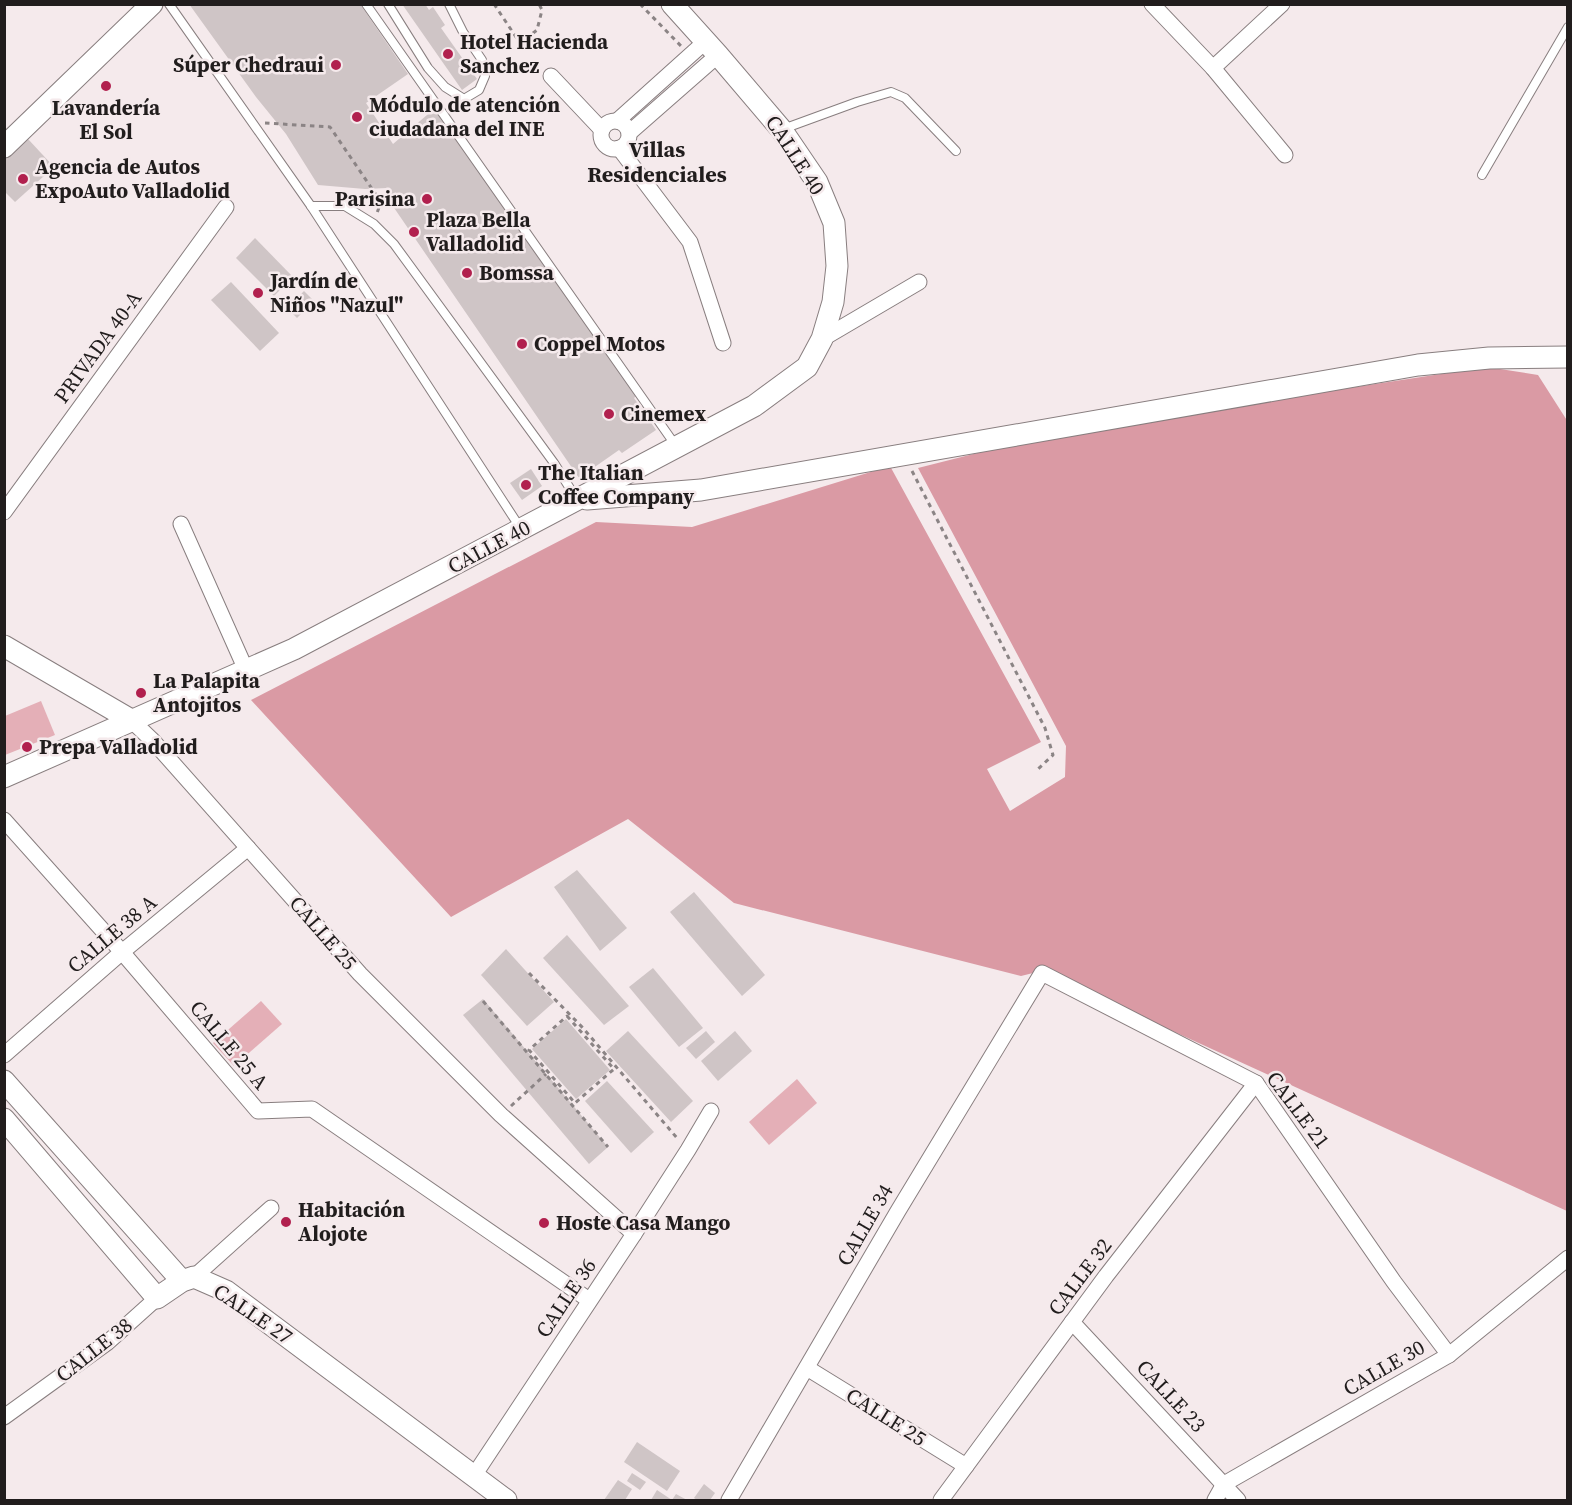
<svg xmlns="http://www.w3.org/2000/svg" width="1572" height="1505" font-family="'Source Serif 4',serif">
	<rect width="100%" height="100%" fill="#f5eaec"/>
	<g fill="#e4afb7">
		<polygon points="41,701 55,735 5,755 5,716"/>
		<polygon points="261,1001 282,1024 234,1066 213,1043"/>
		<polygon points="797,1079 817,1103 769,1145 749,1122"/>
	</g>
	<polygon fill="#da9aa4" points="1487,367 1538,375 1568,422 1567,1211 1041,971 1021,976 734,903 628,819 451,917 251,700 596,522 692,527 890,466 1041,742 987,769 1010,811 1065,777 1066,746 918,468 1061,432"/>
	<g fill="#cfc5c6">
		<polygon points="189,4 360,4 408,74 366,103 393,144 434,109 534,247 637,395 634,398 656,430 622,453 619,450 579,478 388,199 387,188 365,189 318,185 286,134 256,97"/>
		<polygon points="402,4 425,4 429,10 433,7 445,25 441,28 477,79 462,90"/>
		<polygon points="28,139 54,167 15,202 4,191 4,160"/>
		<polygon points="255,238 293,277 274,296 236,258"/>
		<polygon points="231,282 279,333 260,351 211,300"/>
		<polygon points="304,291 314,301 297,318 287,308"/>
		<polygon points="531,469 542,486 522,500 510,483"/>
		<polygon points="577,870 627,928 600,951 554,887"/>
		<polygon points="694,892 765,975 742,996 670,912"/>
		<polygon points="567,935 629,1006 604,1025 543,958"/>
		<polygon points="506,949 554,1002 527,1026 481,975"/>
		<polygon points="653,968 703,1028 679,1047 629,987"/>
		<polygon points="483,999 608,1147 589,1164 463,1015"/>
		<polygon points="566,1019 610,1070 576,1099 532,1049"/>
		<polygon points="628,1031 693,1101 671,1122 606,1051"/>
		<polygon points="706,1031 715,1042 696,1059 686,1048"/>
		<polygon points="735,1031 752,1051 718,1081 701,1061"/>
		<polygon points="607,1081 654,1132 631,1153 585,1101"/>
		<polygon points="637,1442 680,1471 667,1491 624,1462"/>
		<polygon points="632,1473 646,1482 640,1490 627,1481"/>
		<polygon points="618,1480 632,1489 625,1500 604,1500"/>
		<polygon points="704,1484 715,1493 710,1500 697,1500 694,1498"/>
		<polygon points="657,1490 672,1500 676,1494 687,1500 651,1500"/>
	</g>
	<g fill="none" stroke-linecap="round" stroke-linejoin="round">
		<defs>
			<g id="lane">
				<polyline points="169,4 311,206 521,529"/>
				<polyline points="366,4 676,446"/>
				<polyline points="388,4 428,68 445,87 464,99 479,90 485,76 482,60 463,32 449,4"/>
				<polyline points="783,129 857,102 891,92 905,98 956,151"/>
				<polyline points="1482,175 1568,27"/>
				<polyline points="311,206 345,206 374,224 394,244 554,463 576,498"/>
			</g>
			<g id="street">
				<polyline points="1152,4 1213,68 1285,155"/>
				<polyline points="1213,68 1282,4"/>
				<polyline points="551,76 602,130"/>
				<polyline points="617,121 706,41"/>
				<circle cx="615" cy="135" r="14"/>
				<polyline points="629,133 718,55"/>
				<polyline points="619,148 690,242 723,343"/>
				<polyline points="822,339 919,282"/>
				<polyline points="4,512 226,207"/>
				<polyline points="181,524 246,670"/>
				<polyline points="131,720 153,741 360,974 501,1115 634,1234"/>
				<polyline points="4,820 122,952 258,1111 312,1109 589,1300"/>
				<polyline points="4,1055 122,952 248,848"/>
				<polyline points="194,1277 271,1208"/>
				<polyline points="1072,1322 1238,1500"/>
				<polyline points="807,1368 966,1466"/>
				<polyline points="4,1417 108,1342 157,1298"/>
				<polyline points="473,1477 634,1234 688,1150 711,1111"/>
				<polyline points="729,1500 898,1211 1042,973 1256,1083 1394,1282 1449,1355"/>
				<polyline points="941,1500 1106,1276 1256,1083"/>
				<polyline points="1215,1500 1224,1484 1449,1355 1568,1258"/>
			</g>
			<g id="secondary">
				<polyline points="4,147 152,4"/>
				<polyline points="587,499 701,490 1418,365 1489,358 1568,357"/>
				<polyline points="4,646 131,720"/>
				<polyline points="4,777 294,649 754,406 807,367 822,339 833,302 837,266 834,223 817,182 781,129 718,55 672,4"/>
				<polyline points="4,1081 182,1281"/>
				<polyline points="4,1119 157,1298 182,1281 194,1277 226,1291 506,1500"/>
			</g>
		</defs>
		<use href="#lane" stroke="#887e7f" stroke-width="10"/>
		<use href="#street" stroke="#887e7f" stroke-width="17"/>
		<use href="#secondary" stroke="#887e7f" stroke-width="23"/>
		<g stroke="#8b8485" stroke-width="3" stroke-dasharray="4.5 4.5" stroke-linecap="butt">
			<polyline points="494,4 520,43 537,30 542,10 539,4"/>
			<polyline points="640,4 681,46"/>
			<polyline points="265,123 330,127 381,202 377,213"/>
			<polyline points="912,471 1045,728 1053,755 1037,770"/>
			<polyline points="529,973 583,1028 677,1138"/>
			<polyline points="483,1001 608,1147"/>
			<polygon points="567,1016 614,1069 575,1103 529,1050"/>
			<polyline points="511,1106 546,1074"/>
		</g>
		<use href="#lane" stroke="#fff" stroke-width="8"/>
		<use href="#street" stroke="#fff" stroke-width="15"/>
		<use href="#secondary" stroke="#fff" stroke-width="21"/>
	</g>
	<g fill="#b1204e" stroke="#f5eaec" stroke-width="2">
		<circle cx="448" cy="54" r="6"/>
		<circle cx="336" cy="65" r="6"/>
		<circle cx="106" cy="86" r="6"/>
		<circle cx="357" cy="117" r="6"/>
		<circle cx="23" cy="179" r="6"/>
		<circle cx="427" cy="199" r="6"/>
		<circle cx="414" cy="232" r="6"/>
		<circle cx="467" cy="273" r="6"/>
		<circle cx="258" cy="293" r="6"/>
		<circle cx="522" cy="344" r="6"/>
		<circle cx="609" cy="414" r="6"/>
		<circle cx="526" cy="485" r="6"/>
		<circle cx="141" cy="693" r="6"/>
		<circle cx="27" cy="747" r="6"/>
		<circle cx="286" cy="1222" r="6"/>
		<circle cx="544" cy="1223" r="6"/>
	</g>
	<g text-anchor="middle" stroke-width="5" stroke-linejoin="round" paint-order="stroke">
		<g font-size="21" font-weight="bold" fill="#211d1d" stroke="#f5eaec" text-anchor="start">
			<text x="460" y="49">Hotel Hacienda<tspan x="460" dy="24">Sanchez</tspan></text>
			<text x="324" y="72" text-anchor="end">Súper Chedraui</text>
			<text x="369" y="112">Módulo de atención<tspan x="369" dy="24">ciudadana del INE</tspan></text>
			<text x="106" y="115" text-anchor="middle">Lavandería<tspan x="106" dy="24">El Sol</tspan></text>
			<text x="35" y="174">Agencia de Autos<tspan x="35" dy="24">ExpoAuto Valladolid</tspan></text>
			<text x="415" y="206" text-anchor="end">Parisina</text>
			<text x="426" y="227">Plaza Bella<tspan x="426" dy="24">Valladolid</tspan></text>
			<text x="479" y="280">Bomssa</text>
			<text x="270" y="288">Jardín de<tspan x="270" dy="24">Niños "Nazul"</tspan></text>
			<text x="534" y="351">Coppel Motos</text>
			<text x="621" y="421">Cinemex</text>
			<text x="538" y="480">The Italian<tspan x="538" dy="24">Coffee Company</tspan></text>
			<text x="153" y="688">La Palapita<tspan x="153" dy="24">Antojitos</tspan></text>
			<text x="39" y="754">Prepa Valladolid</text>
			<text x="298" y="1217">Habitación<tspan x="298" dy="24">Alojote</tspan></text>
			<text x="556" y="1230">Hoste Casa Mango</text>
		</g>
		<g font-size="21" fill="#211d1d" stroke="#f5eaec">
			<text transform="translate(795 155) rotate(57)" y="7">CALLE 40</text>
			<text transform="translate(98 347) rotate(-54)" y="7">PRIVADA 40-A</text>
			<text transform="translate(489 547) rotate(-28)" y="7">CALLE 40</text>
			<text transform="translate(323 933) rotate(49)" y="7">CALLE 25</text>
			<text transform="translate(112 934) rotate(-40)" y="7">CALLE 38 A</text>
			<text transform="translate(229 1045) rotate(50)" y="7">CALLE 25 A</text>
			<text transform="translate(1298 1110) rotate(53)" y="7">CALLE 21</text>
			<text transform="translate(865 1225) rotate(-60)" y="7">CALLE 34</text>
			<text transform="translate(1080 1277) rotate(-53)" y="7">CALLE 32</text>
			<text transform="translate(566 1298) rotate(-56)" y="7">CALLE 36</text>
			<text transform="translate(253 1314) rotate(34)" y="7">CALLE 27</text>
			<text transform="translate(94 1350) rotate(-38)" y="7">CALLE 38</text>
			<text transform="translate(1384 1368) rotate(-30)" y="7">CALLE 30</text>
			<text transform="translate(1171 1396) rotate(47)" y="7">CALLE 23</text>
			<text transform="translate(886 1417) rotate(32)" y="7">CALLE 25</text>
		</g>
		<g font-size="22" font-weight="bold" fill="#211d1d" stroke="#f5eaec">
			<text x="657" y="157">Villas<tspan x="657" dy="25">Residenciales</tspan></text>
		</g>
	</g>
	<rect width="1572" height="1505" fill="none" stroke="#211d1d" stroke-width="12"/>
</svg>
